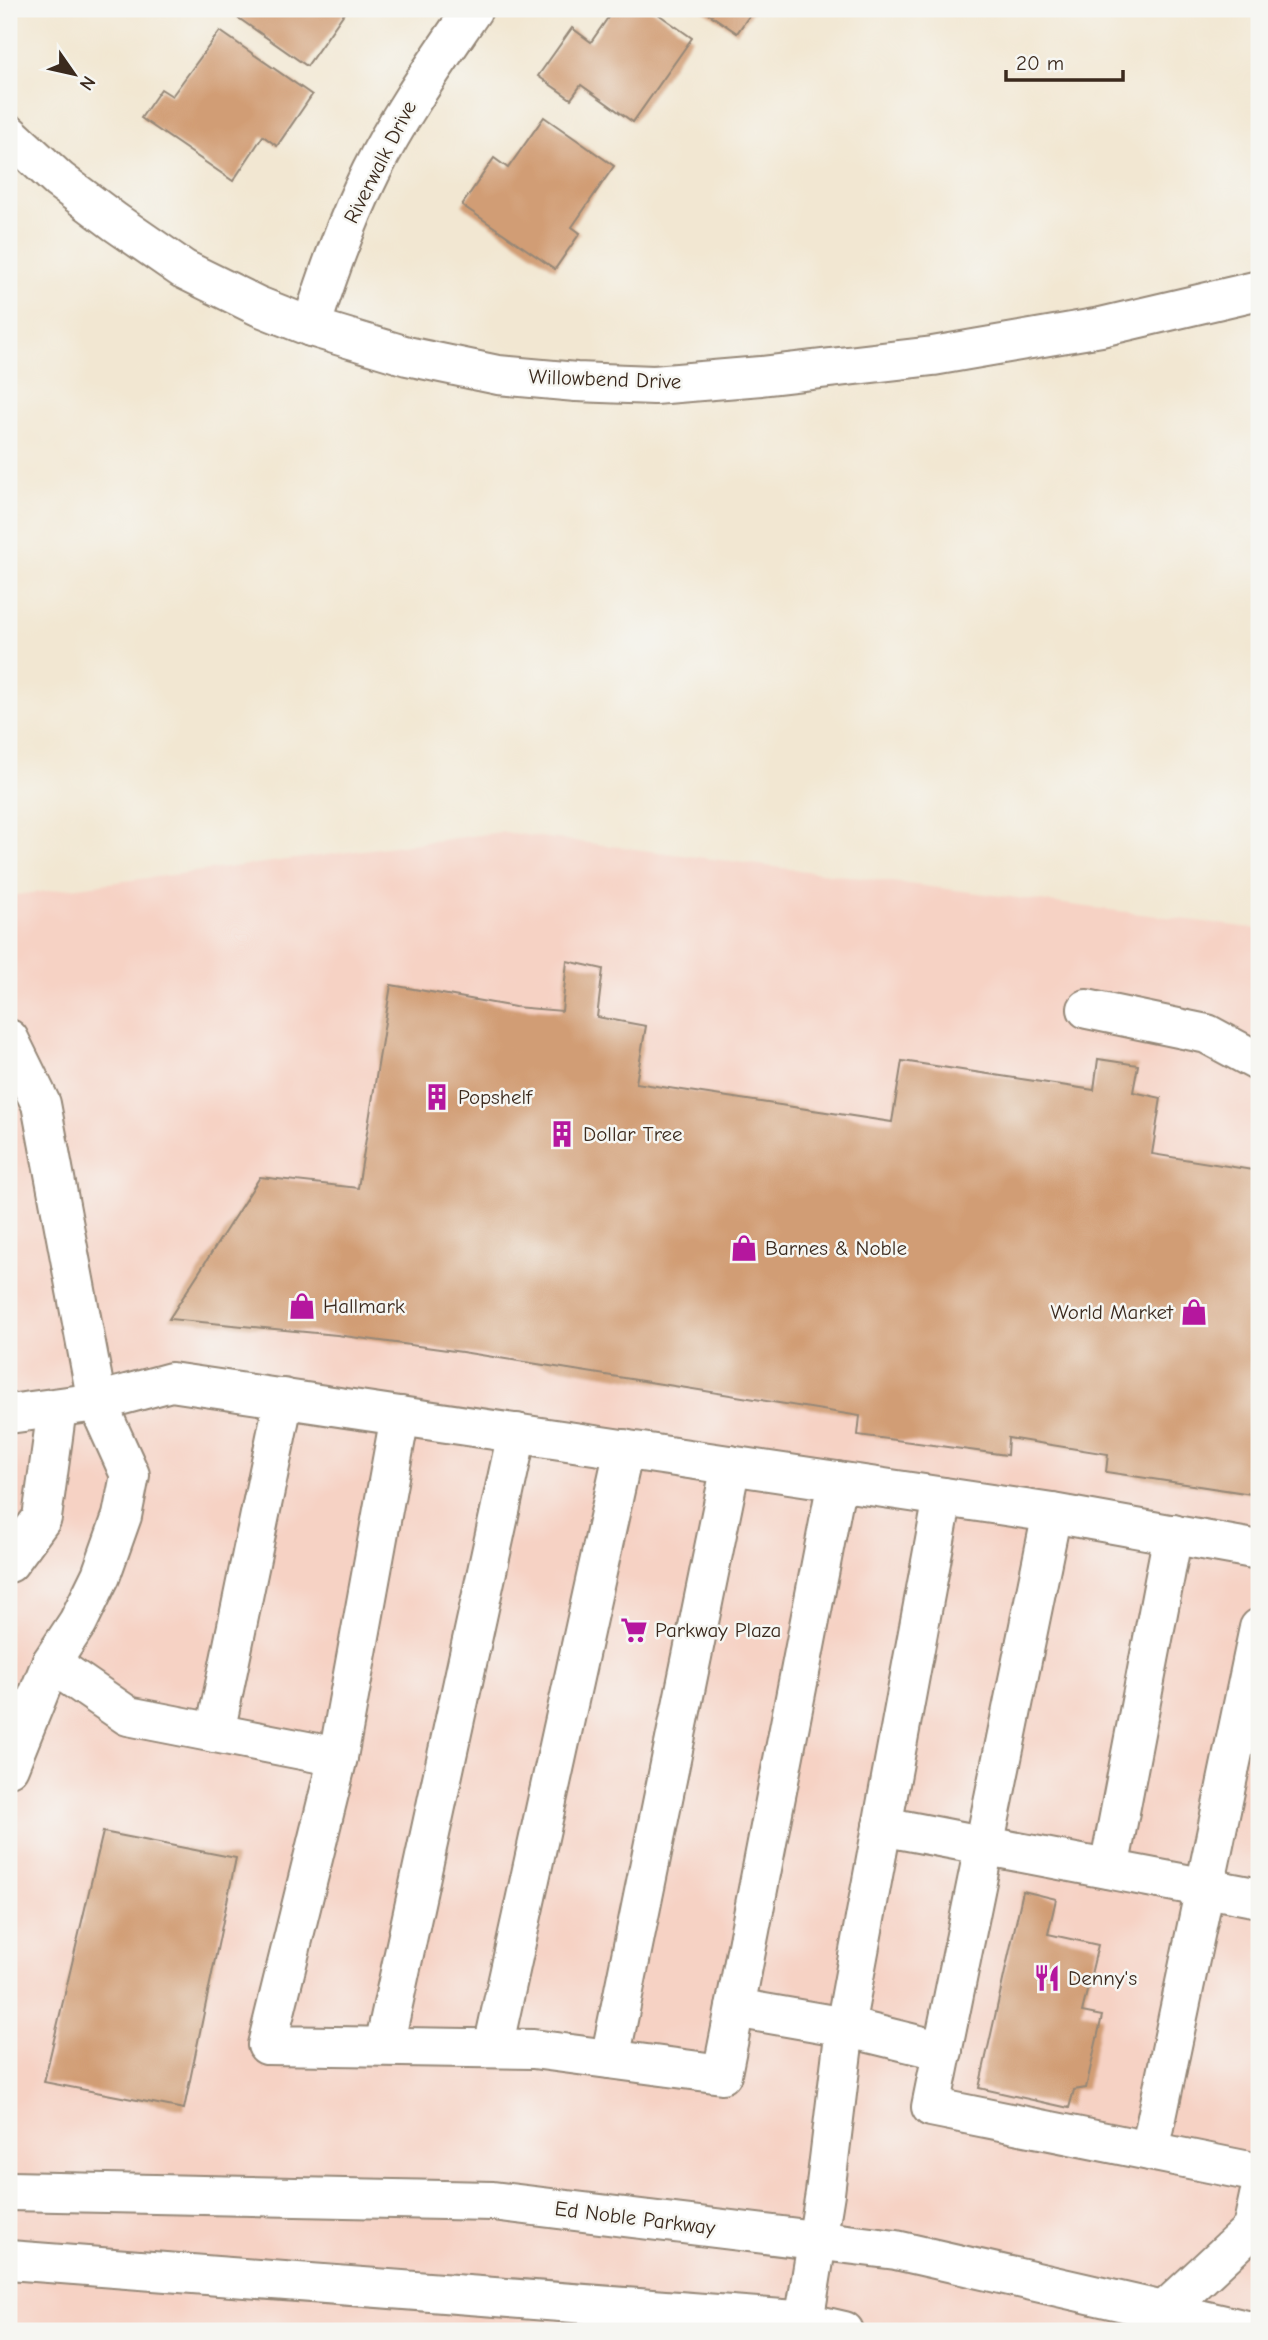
<svg xmlns="http://www.w3.org/2000/svg" width="1268" height="2340" font-family="'Comic Neue',sans-serif">
	<rect width="100%" height="100%" fill="#f6f6f2"/>
	<filter id="ink" filterUnits="userSpaceOnUse"><feTurbulence type="fractalNoise" baseFrequency=".0143" numOctaves="2"/><feDisplacementMap in="SourceGraphic" scale="14" xChannelSelector="R" yChannelSelector="G"/><feConvolveMatrix kernelMatrix="1 2 1 2 8 2 1 2 1" color-interpolation-filters="sRGB"/></filter>
	<filter id="wash" filterUnits="userSpaceOnUse"><feTurbulence type="fractalNoise" baseFrequency=".00686" numOctaves="4" result="noise"/><feDisplacementMap in="SourceGraphic" scale="28" xChannelSelector="R" yChannelSelector="G"/><feGaussianBlur stdDeviation="1.57" result="paint"/><feColorMatrix in="noise" values="0 0 0 0 0 0 0 0 0 0 0 0 0 0 0 0 0 1.4 0 .05"/><feComposite in="paint" operator="in"/></filter>
	<g filter="url(#wash)">
		<rect width="100%" height="100%" fill="#f2e7d2"/>
		<polygon fill="#f6d2c4" points="502,832 1259,929 1259,2331 9,2331 9,896"/>
		<g id="blocks">
			<g fill="#d19d75">
				<polygon points="242,9 347,9 307,66 237,17"/>
				<polygon points="614,9 651,9 692,38 633,122 581,85 571,99 538,76 572,28 591,42"/>
				<polygon points="702,9 754,9 737,33"/>
				<polygon points="220,31 312,95 277,146 263,136 233,181 141,118 161,89 172,96"/>
				<polygon points="544,117 614,166 572,227 580,233 555,269 462,205 494,158 508,168"/>
				<polygon points="567,961 603,969 597,1017 646,1026 636,1083 892,1122 902,1061 1094,1090 1098,1059 1138,1065 1133,1092 1161,1098 1152,1154 1259,1171 1259,1474 1255,1473 1252,1494 1106,1472 1108,1454 1008,1438 1007,1455 858,1435 860,1416 462,1352 337,1335 169,1319 260,1177 358,1188 391,985 515,1007 562,1011"/>
				<polygon points="103,1832 236,1858 184,2109 44,2082"/>
				<polygon points="1023,1891 1056,1899 1048,1934 1098,1945 1082,2012 1102,2016 1086,2088 1074,2090 1069,2108 979,2088"/>
			</g>
		</g>
	</g>
	<g filter="url(#ink)">
		<use href="#blocks" fill-opacity="0" stroke="#968878" stroke-width="2"/>
		<g fill="none" stroke-linecap="round" stroke-linejoin="round">
			<defs>
				<g id="minor">
					<polyline points="9,134 59,180 115,222 183,269 258,306 311,327 407,356 498,375 576,382 654,385 761,376 933,356 1101,327 1259,290"/>
					<path d="M311,327C328,274 346,222 371,172C400,114 437,62 473,9"/>
					<polyline points="1087,1009 1207,1034 1259,1062"/>
					<polyline points="9,1039 41,1104 97,1402 130,1475 122,1516 101,1575 78,1622 51,1663 9,1767"/>
					<polyline points="9,1414 97,1402 171,1382 1052,1513 1259,1550"/>
					<polyline points="1052,1513 931,2107 1259,2173"/>
					<polyline points="9,1563 42,1518 57,1408"/>
					<polyline points="51,1663 128,1716 215,1733 284,1398"/>
					<polyline points="215,1733 338,1757 267,2045 533,2049 722,2074 735,2008 845,2027 825,2193 804,2322"/>
					<polyline points="338,1757 400,1416"/>
					<polyline points="882,1826 1259,1898"/>
					<polyline points="1109,1869 1173,1534"/>
					<polyline points="735,2008 837,1481"/>
					<polyline points="384,2046 517,1433"/>
					<polyline points="493,2048 624,1449"/>
					<polyline points="943,2051 845,2027 943,1497"/>
					<polyline points="610,2059 731,1465"/>
					<polyline points="1150,2151 1259,1628"/>
					<polyline points="1165,2310 1252,2229 1259,2196"/>
				</g>
				<g id="major">
					<polyline points="9,2191 493,2201 896,2250 1251,2331"/>
					<polyline points="9,2260 796,2320 844,2331"/>
				</g>
			</defs>
			<use href="#minor" stroke="#968878" stroke-width="42"/>
			<use href="#major" stroke="#968878" stroke-width="42"/>
			<use href="#minor" stroke="#fff" stroke-width="38"/>
			<use href="#major" stroke="#fff" stroke-width="38"/>
		</g>
	</g>
	<defs>
		<symbol id="building-bare" viewBox="-9 -9 18 18"><path d="M-4-6H4V6H1V3H-1V6H-4ZM-2.5-4.3h1.7v1.8h-1.7ZM.8-4.3h1.7v1.8H.8ZM-2.5-1h1.7V.8h-1.7ZM.8-1h1.7V.8H.8Z" fill="#b5179e" stroke="#f6f6f2" stroke-width="2.5" paint-order="stroke"/></symbol>
		<symbol id="shop-bare" viewBox="-9 -9 18 18"><path d="M-5-2.5h2.3a2.7 3.5 0 0 1 5.4 0H5L5.5 6h-11ZM-1.5-2.5h3a1.5 2.3 0 0 0-3 0Z" fill="#b5179e" stroke="#f6f6f2" stroke-width="2.5" paint-order="stroke"/></symbol>
		<symbol id="supermarket-bare" viewBox="-9 -9 18 18"><path d="M-6-5.5h2.5l.6 2H6L4.5 2H-2.5L-4.4-4H-6ZM-1.5 3.2a1.3 1.3 0 1 0 .1 0ZM3 3.2a1.3 1.3 0 1 0 .1 0Z" fill="#b5179e" stroke="#f6f6f2" stroke-width="2.5" paint-order="stroke"/></symbol>
		<symbol id="restaurant-bare" viewBox="-9 -9 18 18"><path d="M-5-6h1v4h1v-4h1v4h1v-4h1v5L-1.5 .5V6h-2V.5L-5-1ZM5-6V6H3V1.5H1.5Q1.5-4 5-6Z" fill="#b5179e" stroke="#f6f6f2" stroke-width="2.5" paint-order="stroke"/></symbol>
	</defs>
	<g fill-rule="evenodd">
		<use href="#building-bare" x="418" y="1078" width="38" height="38"/>
		<use href="#building-bare" x="543" y="1115" width="38" height="38"/>
		<use href="#shop-bare" x="725" y="1229" width="38" height="38"/>
		<use href="#shop-bare" x="283" y="1287" width="38" height="38"/>
		<use href="#shop-bare" x="1175" y="1293" width="38" height="38"/>
		<use href="#supermarket-bare" x="615" y="1611" width="38" height="38"/>
		<use href="#restaurant-bare" x="1028" y="1959" width="38" height="38"/>
	</g>
	<g text-anchor="middle" stroke-width="5" stroke-linejoin="round" paint-order="stroke">
		<g font-size="21" fill="#3b2a1e" stroke="#f6f6f2">
			<text transform="translate(380 162) rotate(-63)" y="7">Riverwalk Drive</text>
			<text transform="translate(605 379) rotate(2)" y="7">Willowbend Drive</text>
			<text transform="translate(635 2218) rotate(7)" y="7">Ed Noble Parkway</text>
		</g>
		<g font-size="21" fill="#3b2a1e" stroke="#f6f6f2" text-anchor="start">
			<text x="458" y="1104">Popshelf</text>
			<text x="583" y="1141">Dollar Tree</text>
			<text x="765" y="1255">Barnes &amp; Noble</text>
			<text x="323" y="1313">Hallmark</text>
			<text x="1173" y="1319" text-anchor="end">World Market</text>
			<text x="655" y="1637">Parkway Plaza</text>
			<text x="1068" y="1985">Denny's</text>
		</g>
	</g>
	<rect width="1268" height="2340" fill="none" stroke="#f6f6f2" stroke-width="35"/>
	<g transform="translate(74 74) rotate(124)" stroke="#f6f6f2" stroke-width="5" paint-order="stroke">
	<path d="M0-5L12 26L0 18L-12 26Z" fill="#3b2a1e"/>
	<text y="-10" font-size="19" font-weight="bold" text-anchor="middle" fill="#3b2a1e">N</text>
	</g>
	<path d="M1006 70v10h117v-10" fill="none" stroke="#3b2a1e" stroke-width="3.5"/>
	<text x="1016" y="70" font-size="21" fill="#3b2a1e" stroke="#f6f6f2" stroke-width="5" paint-order="stroke">20 m</text>
</svg>
